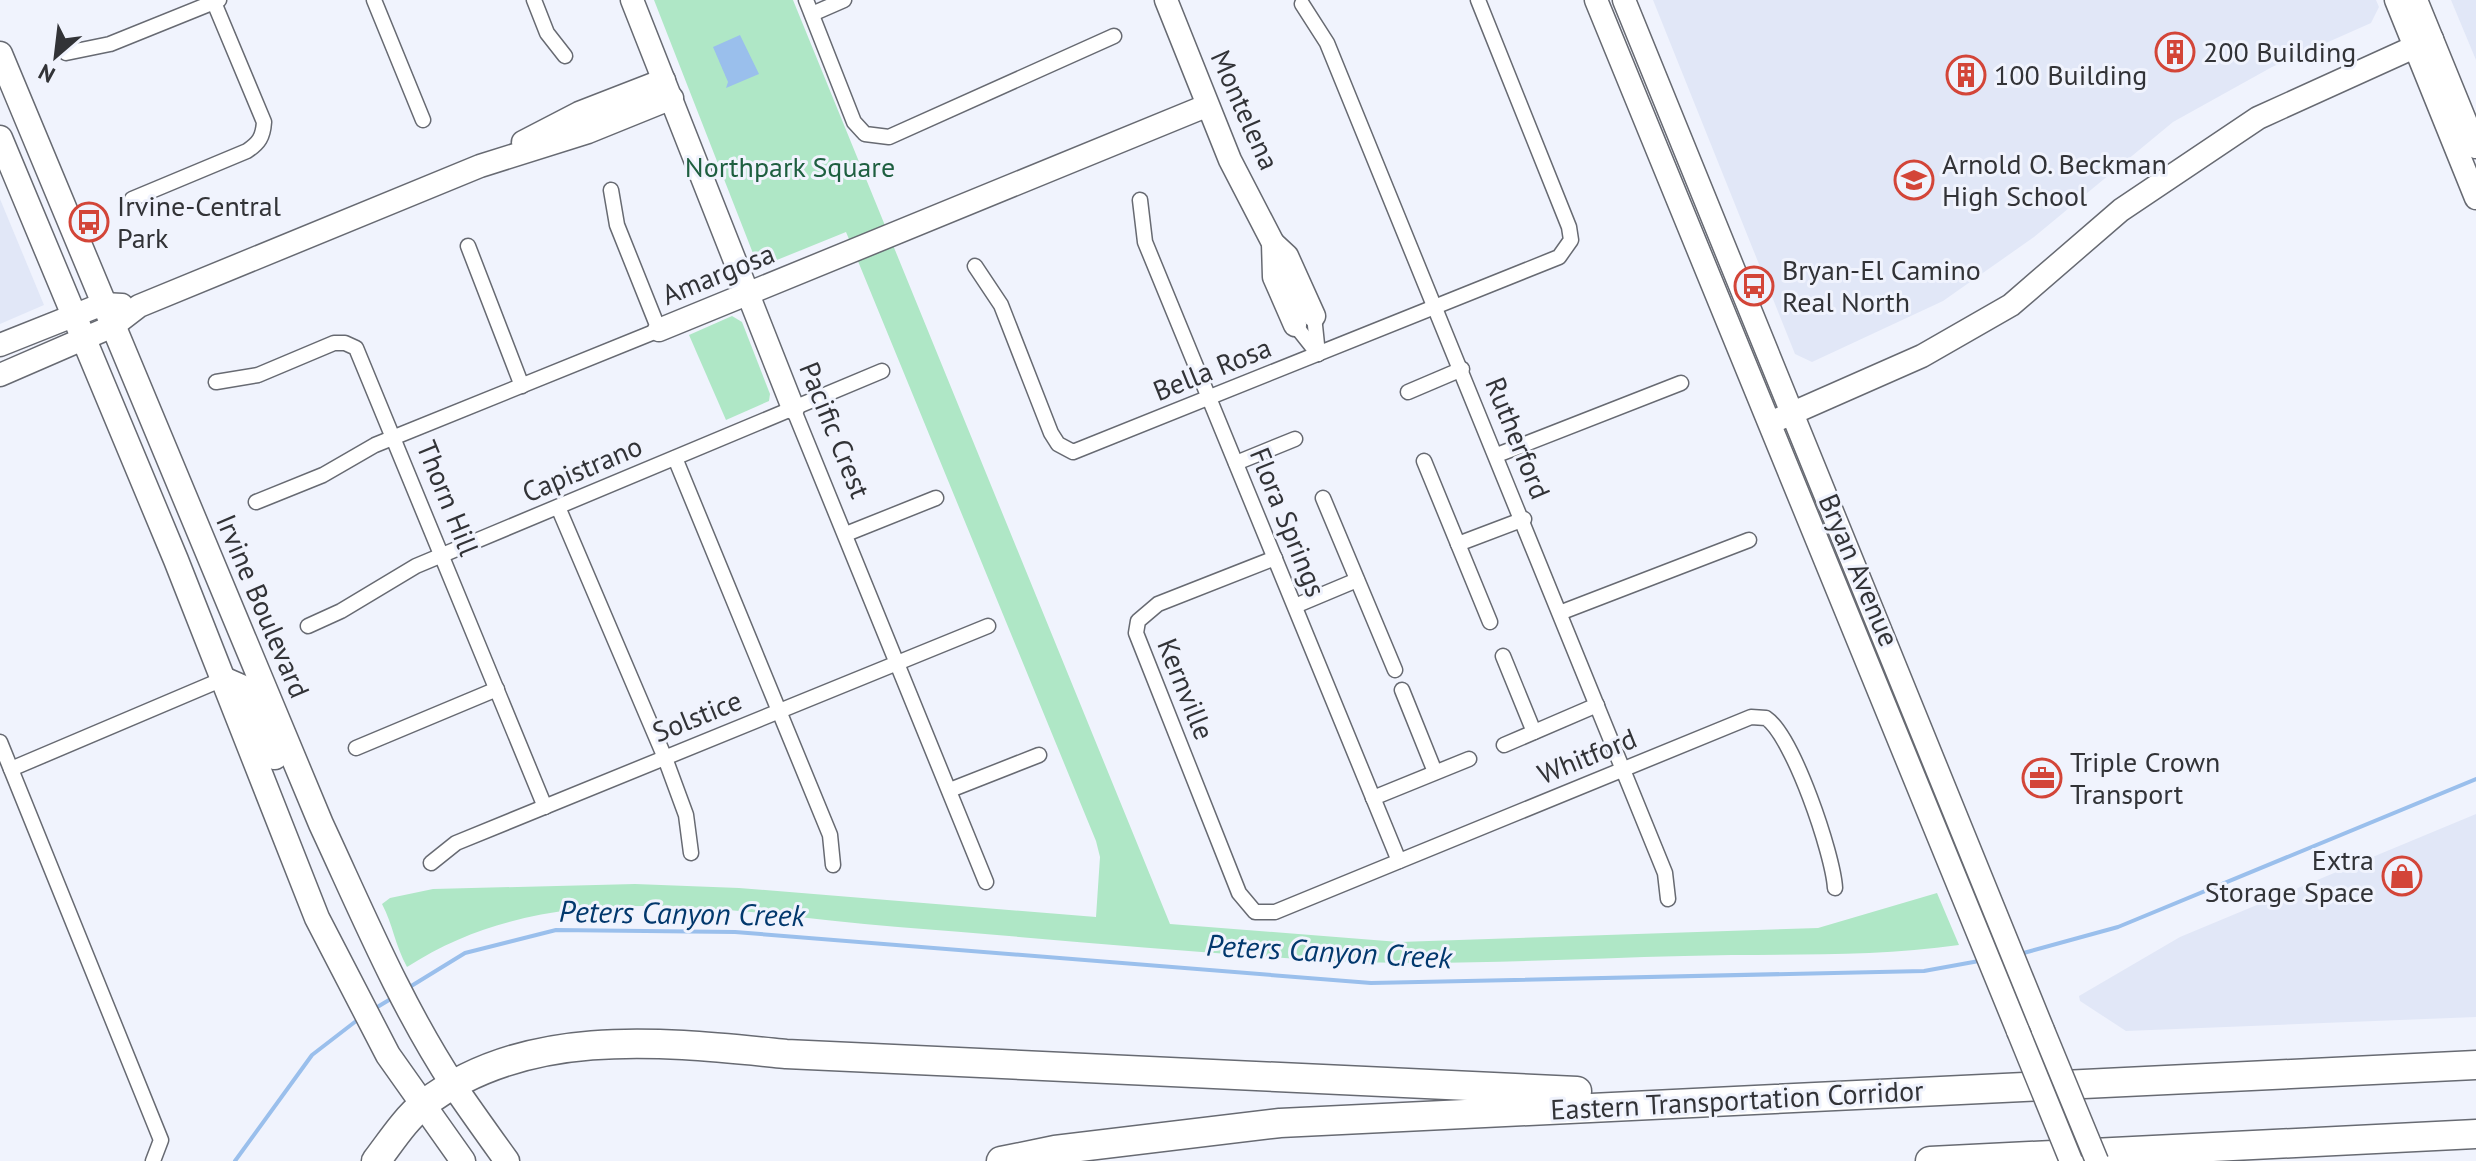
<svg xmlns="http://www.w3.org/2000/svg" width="2476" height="1161" font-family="'PT Sans',sans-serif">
	<rect width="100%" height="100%" fill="#f0f3fd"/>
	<g fill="#e1e7f7">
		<polygon points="1653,0 2376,0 2379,7 2371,23 2272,67 2173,122 2034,237 1943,301 1812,362 1795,354"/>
		<polygon points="2451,0 2476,0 2476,60"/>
		<polygon points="0,199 44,305 0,324"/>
		<polygon points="2476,814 2476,1017 2126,1031 2080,1001 2079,996 2180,937"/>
	</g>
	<g fill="#afe7c6">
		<path d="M654,0H793L1170,924L1399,942L1818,928L1937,893L1959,945C1869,958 1774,953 1684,956C1561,959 1437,967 1314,960C1175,951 1037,938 898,927C734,914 555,871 407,967C395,945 393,925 382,904L390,898L433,889L635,884L739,888L1096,917L1100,857L1096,841L846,232L767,264L756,261Z"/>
		<polygon points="732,316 742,322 770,394 769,401 726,420 689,335"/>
	</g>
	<polygon fill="#9abfec" points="740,35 759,74 726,88 728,82 713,47"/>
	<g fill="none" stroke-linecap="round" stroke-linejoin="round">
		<g stroke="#9abfec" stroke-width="4">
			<polyline points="2020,954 2118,927 2476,779"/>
			<polyline points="408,988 465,953 556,930 735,932 1371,983 1924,971 1979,961"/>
			<polyline points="374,1009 394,997"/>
			<polyline points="235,1161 312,1055 360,1018"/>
		</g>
		<defs>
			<g id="street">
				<polyline points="374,0 423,120"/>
				<polyline points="534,0 547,33 565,56"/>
				<polyline points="806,0 854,122 865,134 889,137 1114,36"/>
				<polyline points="1302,4 1327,43 1665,873 1668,899"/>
				<polyline points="812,14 844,0"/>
				<polyline points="66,53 110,44 219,0"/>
				<path d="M132,199L247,151C259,143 263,137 264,122L213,0"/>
				<polyline points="1140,200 1145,242 1399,861"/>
				<polyline points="468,246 522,386"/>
				<polyline points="975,266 1001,305 1051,433 1058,444 1073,452 1559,257 1571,240 1569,227 1478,0"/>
				<polyline points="1314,316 1318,354"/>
				<polyline points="1295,325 1318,354"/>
				<polyline points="216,382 258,375 334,343 345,343 356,348 545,807"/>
				<polyline points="1408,392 1462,369"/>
				<polyline points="793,408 986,882"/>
				<polyline points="1497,455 1681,383"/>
				<polyline points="675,458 830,835 833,865"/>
				<polyline points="1424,461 1490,622"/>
				<polyline points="1236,463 1295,439"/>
				<polyline points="1323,498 1395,670"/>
				<polyline points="256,502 323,475 375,445 659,330 617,225 611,190"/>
				<polyline points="558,507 665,758 686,815 691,853"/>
				<polyline points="846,534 936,498"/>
				<polyline points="1458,544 1524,519"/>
				<path d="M1275,558L1158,604L1138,621L1136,633L1239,893L1255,912H1275L1751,717L1766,718C1793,736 1833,854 1835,888"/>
				<polyline points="1295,606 1357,580"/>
				<polyline points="1562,612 1749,540"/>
				<polyline points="308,626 341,611 416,566 882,371"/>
				<polyline points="1503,656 1534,732"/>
				<polyline points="1402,690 1435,772"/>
				<polyline points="0,742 161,1140 153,1161"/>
				<polyline points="1504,745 1597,705"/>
				<polyline points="356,748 497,689"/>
				<polyline points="11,769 223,679"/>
				<polyline points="950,790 1039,755"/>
				<polyline points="1373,798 1469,759"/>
				<polyline points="431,863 456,843 988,626"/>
			</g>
			<g id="secondary">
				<polyline points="632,0 793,408"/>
				<polyline points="1166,0 1230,160 1273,243 1274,277 1295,325"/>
				<polyline points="1596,0 2018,1031"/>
				<polyline points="1624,0 2043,1030"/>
				<polyline points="2396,0 2476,198"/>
				<polyline points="2416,0 2476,147"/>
				<polyline points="523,142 579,113 664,80"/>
				<polyline points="1273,243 1287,256 1314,316"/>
				<polyline points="659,330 1206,106"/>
				<polyline points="0,345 103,304 122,305"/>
				<polyline points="0,375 113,326 139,306 480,166 588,132 672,98"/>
				<polyline points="1779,419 1922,356 2011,305 2121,210 2258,118 2432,39"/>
			</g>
			<g id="primary">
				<path d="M0,54L321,824C362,912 400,1004 454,1086C471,1111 489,1136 507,1161"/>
				<polyline points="0,138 176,560 317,918 388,1055 463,1161"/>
				<polyline points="223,679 246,689 275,757"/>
			</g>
			<g id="highway">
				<path d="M376,1161C390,1143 405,1119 424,1104C527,1025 665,1042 786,1054L1577,1091"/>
				<polyline points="1001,1161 1055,1150 1280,1123 2476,1065"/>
				<polyline points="1930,1161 2476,1134"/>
			</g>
		</defs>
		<use href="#street" stroke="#676a72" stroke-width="17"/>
		<use href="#secondary" stroke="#676a72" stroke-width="25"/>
		<use href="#primary" stroke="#676a72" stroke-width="27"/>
		<use href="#highway" stroke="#676a72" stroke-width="31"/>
		<use href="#street" stroke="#fff" stroke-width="14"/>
		<use href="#secondary" stroke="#fff" stroke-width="22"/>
		<use href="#primary" stroke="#fff" stroke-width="24"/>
		<use href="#highway" stroke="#fff" stroke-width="28"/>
		<defs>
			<g id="secondary-bridge">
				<polyline points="2043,1030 2097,1161"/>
				<polyline points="2018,1031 2071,1161"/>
			</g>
		</defs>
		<use href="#secondary-bridge" stroke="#676a72" stroke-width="25" stroke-linecap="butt"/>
		<use href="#secondary-bridge" stroke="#fff" stroke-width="22"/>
	</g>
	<defs>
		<symbol id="building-ring" viewBox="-11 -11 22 22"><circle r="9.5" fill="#f0f3fd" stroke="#d34538" stroke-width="1.5"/><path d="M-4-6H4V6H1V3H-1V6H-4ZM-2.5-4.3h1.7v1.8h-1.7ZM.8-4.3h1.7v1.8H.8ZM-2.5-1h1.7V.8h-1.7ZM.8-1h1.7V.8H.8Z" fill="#d34538"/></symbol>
		<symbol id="school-ring" viewBox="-11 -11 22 22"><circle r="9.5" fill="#f0f3fd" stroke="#d34538" stroke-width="1.5"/><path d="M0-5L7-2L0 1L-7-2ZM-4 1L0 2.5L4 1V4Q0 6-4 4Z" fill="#d34538"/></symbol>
		<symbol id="bus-ring" viewBox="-11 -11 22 22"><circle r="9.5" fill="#f0f3fd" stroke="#d34538" stroke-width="1.5"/><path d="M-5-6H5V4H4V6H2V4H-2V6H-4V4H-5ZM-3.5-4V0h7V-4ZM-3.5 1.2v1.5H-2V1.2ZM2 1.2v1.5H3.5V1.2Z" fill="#d34538"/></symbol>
		<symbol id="office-ring" viewBox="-11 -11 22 22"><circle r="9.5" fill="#f0f3fd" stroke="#d34538" stroke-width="1.5"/><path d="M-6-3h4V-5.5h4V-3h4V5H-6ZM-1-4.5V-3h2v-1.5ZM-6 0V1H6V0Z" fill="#d34538"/></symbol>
		<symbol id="shop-ring" viewBox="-11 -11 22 22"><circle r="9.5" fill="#f0f3fd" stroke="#d34538" stroke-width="1.5"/><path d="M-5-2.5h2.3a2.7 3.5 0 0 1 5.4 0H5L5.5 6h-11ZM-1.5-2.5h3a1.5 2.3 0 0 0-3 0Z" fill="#d34538"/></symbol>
	</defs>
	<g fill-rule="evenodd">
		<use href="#building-ring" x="2153" y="30" width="44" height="44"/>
		<use href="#building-ring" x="1944" y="53" width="44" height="44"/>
		<use href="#school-ring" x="1892" y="158" width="44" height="44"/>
		<use href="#bus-ring" x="67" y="200" width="44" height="44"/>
		<use href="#bus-ring" x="1732" y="264" width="44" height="44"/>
		<use href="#office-ring" x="2020" y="756" width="44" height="44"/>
		<use href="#shop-ring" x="2380" y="854" width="44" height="44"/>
	</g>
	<g text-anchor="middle" stroke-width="6" stroke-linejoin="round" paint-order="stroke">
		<g font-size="28" fill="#323337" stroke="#f0f3fd" text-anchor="start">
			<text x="2203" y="62">200 Building</text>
			<text x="1994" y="85">100 Building</text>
			<text x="1942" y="174">Arnold O. Beckman<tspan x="1942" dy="32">High School</tspan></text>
			<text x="117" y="216">Irvine-Central<tspan x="117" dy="32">Park</tspan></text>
			<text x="1782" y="280">Bryan-El Camino<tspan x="1782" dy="32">Real North</tspan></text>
			<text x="2070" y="772">Triple Crown<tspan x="2070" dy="32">Transport</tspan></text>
			<text x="2374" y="870" text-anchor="end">Extra<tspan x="2374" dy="32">Storage Space</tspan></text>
		</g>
		<g font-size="28" fill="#323337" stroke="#f0f3fd">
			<text transform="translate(1245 110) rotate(66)" y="10">Montelena</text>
			<text transform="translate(718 274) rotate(-22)" y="10">Amargosa</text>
			<text transform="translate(1212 369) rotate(-22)" y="10">Bella Rosa</text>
			<text transform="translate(835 430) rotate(68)" y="10">Pacific Crest</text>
			<text transform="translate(1518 438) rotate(68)" y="10">Rutherford</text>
			<text transform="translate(582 469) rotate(-23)" y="10">Capistrano</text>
			<text transform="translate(448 498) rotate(68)" y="10">Thorn Hill</text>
			<text transform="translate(1288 522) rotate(68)" y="10">Flora Springs</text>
			<text transform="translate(1859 570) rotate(67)" y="10">Bryan Avenue</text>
			<text transform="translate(263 606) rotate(67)" y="10">Irvine Boulevard</text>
			<text transform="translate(1186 689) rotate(68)" y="10">Kernville</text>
			<text transform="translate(697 716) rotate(-22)" y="10">Solstice</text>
			<text transform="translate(1587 756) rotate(-22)" y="10">Whitford</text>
			<text transform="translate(1737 1100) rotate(-3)" y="10">Eastern Transportation Corridor</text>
		</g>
		<g font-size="28" fill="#1e5f40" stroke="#f0f3fd">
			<text x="790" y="177">Northpark Square</text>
		</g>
		<g font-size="30" font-style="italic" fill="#02386d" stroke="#f0f3fd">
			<text transform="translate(682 914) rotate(1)" y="10">Peters Canyon Creek</text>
			<text transform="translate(1329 952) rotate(3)" y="10">Peters Canyon Creek</text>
		</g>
	</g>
	<g transform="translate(56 56) rotate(208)" stroke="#f0f3fd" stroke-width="6" paint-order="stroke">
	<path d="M0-6L14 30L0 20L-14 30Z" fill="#323337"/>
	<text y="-12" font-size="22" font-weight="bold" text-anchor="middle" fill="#323337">N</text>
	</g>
</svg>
